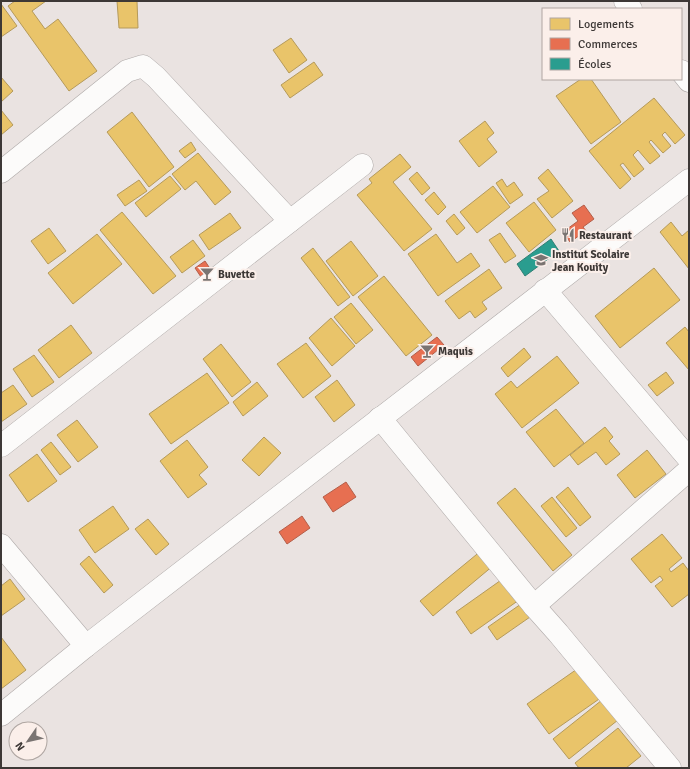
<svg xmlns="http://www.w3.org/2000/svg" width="690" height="769" font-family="Signika,sans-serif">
	<rect width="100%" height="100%" fill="#eae3e1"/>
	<g fill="#e9c46a" stroke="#b59a5a">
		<polygon points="15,1 46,1 32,11 45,29 58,19 97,71 69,91 8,6"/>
		<polygon points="117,1 137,1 138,28 119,28"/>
		<polygon points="1,4 17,26 1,37"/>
		<polygon points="291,38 307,60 289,73 273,50"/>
		<polygon points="314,62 323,75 290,98 281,85"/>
		<polygon points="1,77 13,91 1,102"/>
		<polygon points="581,79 591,79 621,122 591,144 556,96"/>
		<polygon points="654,98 685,135 675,144 665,132 662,135 671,146 663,153 651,140 649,142 660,156 650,164 638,150 633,155 644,169 634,177 623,163 620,165 631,179 620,189 589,151"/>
		<polygon points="1,110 13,125 1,135"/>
		<polygon points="132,112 174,167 149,187 107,132"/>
		<polygon points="485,121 494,133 487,139 497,152 479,167 459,141"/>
		<polygon points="191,142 196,150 185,158 179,151"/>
		<polygon points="198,153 231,192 215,205 196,181 185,190 172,174"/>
		<polygon points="400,154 411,167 393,182 432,229 404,251 357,195 372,183 369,179"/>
		<polygon points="548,169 573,201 552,218 537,199 549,191 538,178"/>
		<polygon points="417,172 430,188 422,195 409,179"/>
		<polygon points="170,176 181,189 146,217 135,203"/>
		<polygon points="502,179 507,187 514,182 523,195 510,204 496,183"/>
		<polygon points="139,180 147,191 125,206 117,195"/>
		<polygon points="493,186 510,207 477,233 460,212"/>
		<polygon points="434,192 446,207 438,215 425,200"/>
		<polygon points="534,202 556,230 529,252 506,223"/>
		<polygon points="122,212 176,276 153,294 100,230"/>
		<polygon points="230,213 241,228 209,250 199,235"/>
		<polygon points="454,214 465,228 457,235 446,221"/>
		<polygon points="671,222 682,236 689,230 689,269 660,232"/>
		<polygon points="49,228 66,251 48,264 31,241"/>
		<polygon points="500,233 516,256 505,263 489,240"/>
		<polygon points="97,234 122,264 73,304 48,273"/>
		<polygon points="436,234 457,263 471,253 480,266 438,296 408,254"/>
		<polygon points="193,240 205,256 182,273 170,257"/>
		<polygon points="351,241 378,276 353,296 326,261"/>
		<polygon points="313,248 350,297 338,306 301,258"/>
		<polygon points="654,268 680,300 620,348 595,316"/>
		<polygon points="489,269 502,288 482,302 487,309 475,318 470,311 459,319 445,301"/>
		<polygon points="384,276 432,335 406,356 358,297"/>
		<polygon points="351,303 373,330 356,344 334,317"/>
		<polygon points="331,318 355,346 332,366 309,338"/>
		<polygon points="71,325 92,353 59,378 38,350"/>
		<polygon points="685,327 689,332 689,370 666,343"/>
		<polygon points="306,343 331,376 303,398 277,364"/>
		<polygon points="221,344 251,382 232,397 203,359"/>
		<polygon points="524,348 531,357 508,377 501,368"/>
		<polygon points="34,355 54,382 32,397 13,369"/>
		<polygon points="557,356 579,383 522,428 495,394 511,381 517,388"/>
		<polygon points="666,372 674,383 657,396 648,385"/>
		<polygon points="207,373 229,403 171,444 149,414"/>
		<polygon points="337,380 355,405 334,422 315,397"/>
		<polygon points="257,382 268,396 243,416 233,402"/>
		<polygon points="13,385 27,404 1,422 1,393"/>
		<polygon points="556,409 584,443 554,467 526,432"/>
		<polygon points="77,420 98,447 78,462 57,435"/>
		<polygon points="605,427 613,437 609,441 620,454 606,465 596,452 578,465 570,455"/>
		<polygon points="264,437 281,453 259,476 242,460"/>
		<polygon points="187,440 208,467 199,475 207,484 188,498 160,461"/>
		<polygon points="51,442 71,467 60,475 41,450"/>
		<polygon points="647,450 666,474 635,498 617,475"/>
		<polygon points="37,454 57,481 28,502 9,475"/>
		<polygon points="568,487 591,517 580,526 556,497"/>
		<polygon points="515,488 572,555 553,571 497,503"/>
		<polygon points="552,497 577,528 566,537 541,506"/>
		<polygon points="113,506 129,529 95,553 79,530"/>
		<polygon points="148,519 169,544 156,555 135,529"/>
		<polygon points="662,534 682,558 669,569 671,572 683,563 689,571 689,594 672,607 655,586 663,580 660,576 651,583 631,559"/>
		<polygon points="482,550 494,565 433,616 420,601"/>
		<polygon points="89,556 113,585 104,593 80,564"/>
		<polygon points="504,578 519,600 471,634 456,612"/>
		<polygon points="10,579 25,599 1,616 1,586"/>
		<polygon points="521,604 530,617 497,640 488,627"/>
		<polygon points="1,637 26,670 1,689"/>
		<polygon points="580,667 602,697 549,734 527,704"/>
		<polygon points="602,700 618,720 569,759 553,739"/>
		<polygon points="618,728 641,756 626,768 579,768 575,763"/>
	</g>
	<g fill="#e76f51" stroke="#b45e49">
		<polygon points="584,205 594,219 583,227 586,231 570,242 563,232 578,221 572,213"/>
		<polygon points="205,261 215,276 205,283 195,268"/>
		<polygon points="437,337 444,345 418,366 411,357"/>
		<polygon points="346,482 356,497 333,512 323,497"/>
		<polygon points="302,516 310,528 287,544 279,532"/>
	</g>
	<polygon fill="#2a9d8f" stroke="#307f74" points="551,239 559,251 525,276 517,264"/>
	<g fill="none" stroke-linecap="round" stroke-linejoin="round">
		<defs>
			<g id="minor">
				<polyline points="625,1 631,9"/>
				<polyline points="681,71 689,81"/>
				<polyline points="1,172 127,71 143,66 156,77 290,221"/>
				<polyline points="545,290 689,459"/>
				<polyline points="380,418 534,606 558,633 670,768"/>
				<polyline points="1,446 362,165"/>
				<polyline points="1,545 86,646"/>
				<polyline points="534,606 689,470"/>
				<polyline points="1,715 86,646 689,180"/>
			</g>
		</defs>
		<use href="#minor" stroke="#afaaa9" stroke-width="23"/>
		<use href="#minor" stroke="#fcfbfa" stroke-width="22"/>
	</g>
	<defs>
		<symbol id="restaurant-bare" viewBox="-9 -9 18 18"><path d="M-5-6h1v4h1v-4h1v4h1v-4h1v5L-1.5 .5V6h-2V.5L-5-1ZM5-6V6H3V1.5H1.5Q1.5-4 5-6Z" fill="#7a7472" stroke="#fbefea" stroke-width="2.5" paint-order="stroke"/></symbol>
		<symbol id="school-bare" viewBox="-9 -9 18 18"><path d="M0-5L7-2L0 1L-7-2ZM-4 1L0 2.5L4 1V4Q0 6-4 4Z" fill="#7a7472" stroke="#fbefea" stroke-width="2.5" paint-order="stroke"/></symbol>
		<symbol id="bar-bare" viewBox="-9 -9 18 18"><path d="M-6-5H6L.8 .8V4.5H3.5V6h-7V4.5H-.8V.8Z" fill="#7a7472" stroke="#fbefea" stroke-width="2.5" paint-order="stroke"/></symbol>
	</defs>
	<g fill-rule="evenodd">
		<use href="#restaurant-bare" x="558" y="225" width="20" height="20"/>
		<use href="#school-bare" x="531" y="250" width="20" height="20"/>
		<use href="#bar-bare" x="197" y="264" width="20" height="20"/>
		<use href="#bar-bare" x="417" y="341" width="20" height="20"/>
	</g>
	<g text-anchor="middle" stroke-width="4" stroke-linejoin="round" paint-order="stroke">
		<g font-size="11" font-weight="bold" fill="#3d3836" stroke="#fbefea" text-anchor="start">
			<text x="579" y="239">Restaurant</text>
			<text x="552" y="258">Institut Scolaire<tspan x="552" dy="13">Jean Kouity</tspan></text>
			<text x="218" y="278">Buvette</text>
			<text x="438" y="355">Maquis</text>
		</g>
	</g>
	<rect width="690" height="769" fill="none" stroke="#3d3836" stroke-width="4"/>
	<rect x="542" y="8" width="140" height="72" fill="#fbefea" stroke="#afa6a2"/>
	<rect x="550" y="18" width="20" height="12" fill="#e9c46a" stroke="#afa6a2"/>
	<text x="578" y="28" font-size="12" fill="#3d3836">Logements</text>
	<rect x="550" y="38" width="20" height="12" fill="#e76f51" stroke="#afa6a2"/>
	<text x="578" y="48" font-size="12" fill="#3d3836">Commerces</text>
	<rect x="550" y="58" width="20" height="12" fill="#2a9d8f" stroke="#afa6a2"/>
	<text x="578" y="68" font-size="12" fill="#3d3836">Écoles</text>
	<g transform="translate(28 741) rotate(236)"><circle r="19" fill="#fbefea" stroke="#afa6a2"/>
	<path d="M0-3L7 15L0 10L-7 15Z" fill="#7a7472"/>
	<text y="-6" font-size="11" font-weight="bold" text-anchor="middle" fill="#3d3836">N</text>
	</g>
</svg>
